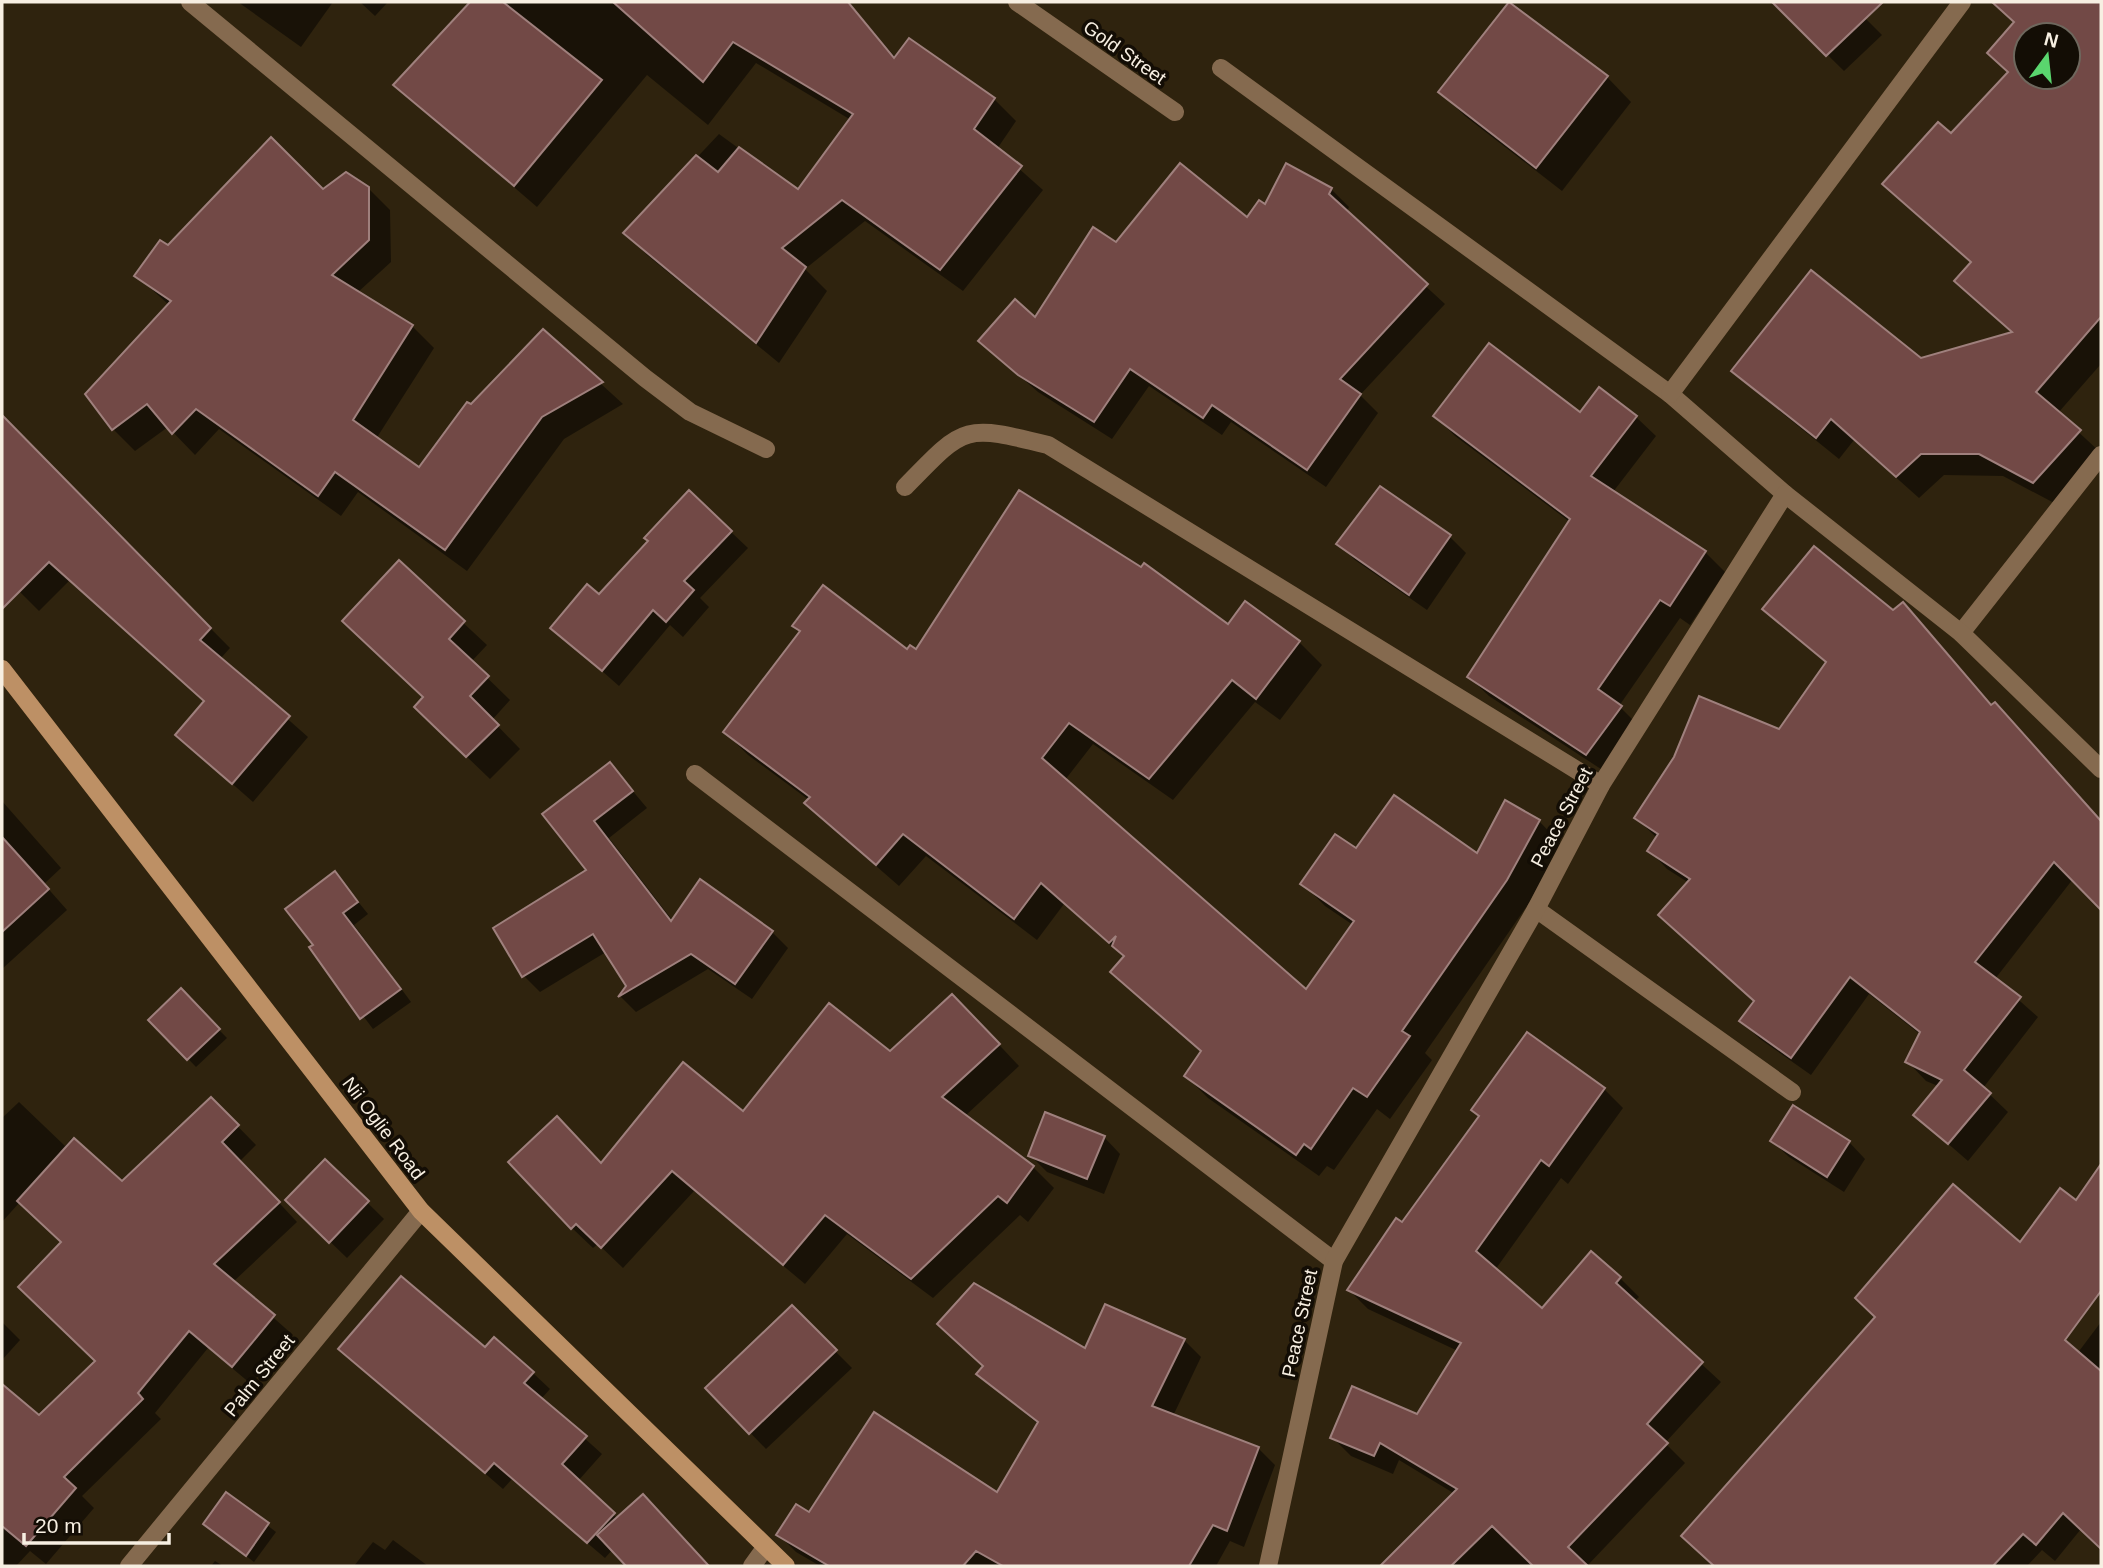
<svg xmlns="http://www.w3.org/2000/svg" width="2103" height="1568" font-family="Arial,sans-serif">
	<rect width="100%" height="100%" fill="#2f230e"/>
	<g fill="#0007" fill-rule="evenodd">
		<polygon points="238,2 333,2 301,47"/>
		<polygon points="360,2 388,2 375,16"/>
		<polygon points="472,2 848,2 896,58 994,99 1016,121 997,149 1043,190 963,291 865,221 805,269 827,291 779,363 647,255 626,233 719,134 799,192 851,120 756,63 708,125 647,75 537,207 395,85"/>
		<polygon points="1774,2 1849,2 1882,35 1844,71"/>
		<path d="M2020,2H2101V364L2058,413L2101,453L2056,504L2003,476L1944,475L1919,498L1854,440L1839,459L1756,392L1734,370L1921,360L2013,333L1956,281L1972,263L1907,206L1952,136L2010,73L2016,22L2008,15ZM2026,35H2068V77H2026Z"/>
		<polygon points="1510,3 1607,77 1631,102 1562,191 1465,116 1440,92"/>
		<polygon points="368,188 390,210 391,262 357,293 412,326 434,348 376,439 419,469 471,407 544,332 623,404 564,439 467,571 358,492 341,516 219,429 195,455 168,427 135,451 113,429 87,394 169,305 137,276 168,248 323,192"/>
		<polygon points="1331,189 1349,207 1346,213 1445,304 1360,395 1378,413 1326,487 1231,422 1222,435 1149,386 1112,439 1038,392 980,341 1036,319 1117,244 1247,219 1265,207"/>
		<polygon points="1435,416 1636,417 1656,436 1613,492 1705,552 1725,572 1690,625 1680,618 1619,706 1640,727 1607,773 1489,696 1469,677 1570,522 1455,436"/>
		<polygon points="2,418 230,648 220,659 308,737 253,802 177,735 206,702 70,580 39,611 2,574 2,527 13,516 2,505"/>
		<polygon points="1380,489 1450,537 1466,553 1427,610 1355,560 1338,543"/>
		<polygon points="731,532 748,548 700,598 709,607 683,637 670,625 619,686 553,628 600,597"/>
		<polygon points="399,563 487,645 471,662 510,700 492,720 520,749 490,779 439,730 425,698"/>
		<polygon points="1246,603 1299,642 1322,665 1280,720 1255,702 1173,800 1093,744 1065,780 1306,992 1353,925 1325,906 1303,884 1357,851 1477,856 1539,821 1561,844 1529,903 1425,1053 1432,1060 1390,1119 1377,1109 1334,1170 1327,1166 1319,1176 1208,1098 1186,1076 1202,1053 1113,972 1125,958 1064,904 1037,940 926,856 899,886 829,825 807,803 809,800 748,755 725,732 801,632 794,626 916,652 1228,626"/>
		<polygon points="1903,604 1992,706 1995,704 2014,723 2101,821 2101,907 2073,879 1995,979 2038,1017 1983,1088 2008,1112 1968,1161 1915,1115 1938,1086 1926,1081 1908,1062 1921,1035 1869,994 1811,1075 1760,1039 1741,1021 1755,1002 1689,883 1667,869 1649,850 1657,838 1636,818 1780,731 1827,664 1764,609 1893,612"/>
		<polygon points="610,764 647,808 609,838 673,921 701,882 772,932 788,948 752,999 708,969 636,1012 621,997 628,986 606,952 540,992 524,976 495,928 588,870 545,814"/>
		<polygon points="2,801 61,868 44,884 67,910 2,969"/>
		<polygon points="335,873 368,914 354,925 411,1002 373,1029 312,948 315,945"/>
		<polygon points="181,991 227,1038 196,1067 151,1020"/>
		<polygon points="973,1017 1019,1066 965,1116 1033,1167 1054,1188 1028,1222 1020,1215 933,1298 847,1234 805,1284 694,1191 623,1268 598,1244 593,1248 572,1228 602,1165 744,1113"/>
		<polygon points="1528,1035 1604,1089 1623,1108 1568,1184 1561,1178 1495,1270 1542,1310 1620,1278 1639,1297 1634,1302 1721,1382 1665,1443 1685,1463 1587,1566 1383,1566 1455,1494 1399,1460 1393,1474 1351,1456 1332,1437 1418,1416 1458,1351 1368,1309 1349,1290 1403,1224 1481,1117"/>
		<polygon points="211,1099 256,1145 240,1161 297,1222 233,1282 293,1335 251,1384 208,1348 155,1413 161,1419 82,1496 94,1508 46,1564 30,1551 16,1566 2,1566 2,1386 39,1417 97,1362 63,1243 19,1203 2,1222 2,1118 19,1102 65,1146 72,1138 122,1184"/>
		<polygon points="1104,1137 1120,1154 1104,1194 1047,1172 1030,1155"/>
		<polygon points="1772,1141 1849,1142 1865,1159 1844,1192 1789,1157"/>
		<polygon points="325,1161 384,1219 347,1258 287,1200"/>
		<polygon points="2096,1216 2101,1222 2101,1248 2010,1381 2040,1403 2101,1322 2101,1548 2081,1529 2055,1561 2042,1550 2027,1566 1762,1566 1753,1558 1746,1566 1715,1566 1701,1553 2021,1244"/>
		<polygon points="792,1308 852,1368 766,1449 707,1388"/>
		<polygon points="2,1322 20,1340 2,1360"/>
		<polygon points="1184,1340 1201,1357 1173,1416 1258,1448 1275,1465 1244,1547 1230,1541 1216,1566 820,1566 796,1552 779,1535 810,1514 998,1494 1038,1424 978,1374 1086,1350"/>
		<polygon points="341,1349 485,1350 533,1373 550,1389 541,1399 602,1454 578,1481 618,1519 660,1513 708,1566 628,1566 613,1549 605,1558 512,1479 503,1489"/>
		<polygon points="227,1494 276,1532 254,1562 205,1524"/>
		<polygon points="393,1540 428,1566 354,1566 373,1542 385,1550"/>
		<polygon points="215,1561 223,1566 211,1566"/>
	</g>
	<g fill="#724946" stroke="#9f807d" stroke-width="2" fill-rule="evenodd">
		<polygon points="470,2 503,2 602,80 514,186 393,85"/>
		<polygon points="613,2 848,2 894,58 909,38 995,98 974,129 1022,166 940,270 842,200 782,248 806,267 756,343 623,233 696,155 718,172 739,147 798,189 853,114 733,42 703,82"/>
		<polygon points="1509,2 1608,76 1536,168 1438,92"/>
		<polygon points="1772,2 1883,2 1826,56"/>
		<path d="M1992,2H2101V317L2036,392L2081,430L2033,483L1979,454H1921L1896,477L1831,419L1816,438L1731,371L1811,270L1921,358L2012,332L1954,281L1971,262L1882,184L1938,122L1951,133L2008,72L1987,53L2014,22ZM2026,35H2068V77H2026Z"/>
		<polygon points="271,137 323,189 346,172 369,187 369,240 332,275 413,325 353,420 419,467 467,402 471,404 543,329 603,382 542,417 445,550 335,472 318,496 196,409 172,434 147,404 112,430 85,394 171,301 134,276 160,240 168,245"/>
		<polygon points="1180,163 1247,217 1259,200 1265,204 1286,163 1332,188 1329,194 1428,284 1340,379 1361,394 1307,470 1212,405 1203,418 1130,369 1094,422 1018,375 978,341 1015,299 1035,317 1093,227 1116,242"/>
		<polygon points="1489,343 1580,412 1599,387 1637,416 1591,476 1706,551 1670,606 1660,600 1598,689 1622,706 1586,755 1467,677 1570,519 1433,416"/>
		<polygon points="2,415 211,628 200,640 290,716 232,784 175,735 204,701 49,562 2,609"/>
		<polygon points="1380,486 1451,535 1409,595 1336,544"/>
		<polygon points="689,490 732,531 684,581 694,590 666,622 653,610 602,671 550,628 587,584 599,594 648,541 644,538"/>
		<polygon points="1019,490 1141,567 1144,563 1228,624 1245,601 1300,641 1256,699 1232,680 1149,779 1069,723 1042,758 1306,989 1354,921 1300,884 1335,834 1356,848 1394,795 1477,853 1505,800 1540,820 1507,880 1402,1031 1410,1036 1367,1097 1353,1088 1311,1149 1304,1144 1296,1155 1184,1076 1201,1051 1110,972 1124,956 1112,946 1116,936 1109,943 1041,883 1014,919 903,834 876,865 804,803 810,797 723,732 800,631 792,626 823,585 907,649 910,645 916,649"/>
		<polygon points="1814,546 1893,610 1903,602 1991,705 1995,702 2101,821 2101,910 2054,862 1975,962 2021,997 1964,1070 1991,1093 1948,1144 1913,1115 1942,1080 1905,1062 1920,1032 1850,977 1791,1058 1739,1021 1754,1001 1658,915 1690,879 1647,851 1658,834 1634,818 1674,757 1699,696 1779,729 1826,662 1762,609"/>
		<polygon points="399,560 465,621 449,639 489,676 470,696 499,725 466,757 414,707 423,697 342,621"/>
		<polygon points="610,762 633,791 594,821 671,921 700,879 773,931 735,984 691,954 618,997 626,986 593,934 522,977 493,928 586,870 542,814"/>
		<polygon points="2,837 49,889 2,932"/>
		<polygon points="335,871 358,902 343,913 401,989 360,1019 309,947 313,945 285,909"/>
		<polygon points="181,988 220,1029 187,1060 148,1020"/>
		<polygon points="952,994 1000,1044 942,1097 1034,1166 1007,1203 998,1196 911,1279 825,1215 783,1265 672,1171 601,1248 576,1224 571,1229 508,1162 557,1116 601,1163 683,1062 743,1111 829,1003 890,1051"/>
		<polygon points="1527,1032 1605,1088 1549,1166 1541,1160 1476,1251 1542,1308 1591,1251 1621,1277 1616,1283 1703,1362 1647,1424 1668,1443 1568,1547 1588,1566 1533,1566 1492,1526 1451,1566 1380,1566 1457,1489 1380,1443 1374,1456 1330,1438 1352,1386 1417,1414 1461,1343 1347,1290 1396,1218 1402,1222 1479,1116 1471,1110"/>
		<polygon points="211,1097 239,1125 222,1142 280,1202 214,1264 275,1315 232,1367 189,1331 138,1393 143,1399 64,1477 76,1488 26,1546 2,1526 2,1384 39,1415 95,1361 18,1287 61,1242 17,1201 74,1138 122,1181"/>
		<polygon points="1793,1105 1850,1141 1827,1177 1770,1141"/>
		<polygon points="1045,1112 1105,1136 1087,1179 1028,1156"/>
		<polygon points="325,1159 369,1201 329,1243 285,1200"/>
		<polygon points="2101,1164 2101,1291 2065,1340 2101,1371 2101,1549 2063,1513 2036,1545 2023,1534 1993,1566 1714,1566 1681,1536 1875,1317 1855,1298 1953,1184 2020,1242 2060,1188 2076,1200"/>
		<polygon points="401,1276 485,1347 494,1337 534,1372 524,1383 587,1436 562,1464 615,1513 587,1543 494,1463 485,1473 338,1349"/>
		<polygon points="974,1283 1085,1348 1105,1304 1185,1339 1152,1406 1259,1447 1227,1531 1213,1525 1189,1566 1003,1566 976,1551 963,1566 829,1566 776,1535 796,1504 809,1512 874,1412 997,1492 1038,1422 976,1374 983,1366 937,1324"/>
		<polygon points="792,1305 837,1350 749,1434 705,1388"/>
		<polygon points="226,1492 269,1523 246,1556 203,1524"/>
		<polygon points="643,1494 709,1566 626,1566 597,1535"/>
	</g>
	<g fill="none" stroke-linecap="round" stroke-linejoin="round">
		<g stroke="#856a4f" stroke-width="18">
			<polyline points="190,2 645,378 690,412 766,449"/>
			<polyline points="1017,2 1175,112"/>
			<polyline points="1221,68 1670,394 1785,494"/>
			<polyline points="1670,394 1962,2"/>
			<path d="M905,487C965,425 963,424 1048,445L1601,785"/>
			<polyline points="1961,633 2101,455"/>
			<polyline points="695,774 1334,1261"/>
			<polyline points="1536,909 1792,1092"/>
			<polyline points="129,1566 421,1211"/>
			<polyline points="752,1566 765,1548"/>
			<polyline points="1268,1566 1334,1261 1536,909 1601,785 1785,494 1961,633 2101,769"/>
		</g>
		<polyline stroke="#bd9065" stroke-width="18" points="2,669 421,1211 786,1566"/>
	</g>
	<g text-anchor="middle" stroke-width="7" stroke-linejoin="round" paint-order="stroke">
		<g font-size="19" fill="#f7efe2" stroke="#130d05">
			<text transform="translate(1125 52) rotate(35)" y="7">Gold Street</text>
			<text transform="translate(1561 817) rotate(-62)" y="7">Peace Street</text>
			<text transform="translate(384 1128) rotate(53)" y="7">Nii Oglie Road</text>
			<text transform="translate(1299 1323) rotate(-78)" y="7">Peace Street</text>
			<text transform="translate(259 1375) rotate(-51)" y="7">Palm Street</text>
		</g>
	</g>
	<rect width="2103" height="1568" fill="none" stroke="#f7efe2" stroke-width="7"/>
	<g transform="translate(2047 56) rotate(15)"><circle r="33" fill="#130d05" stroke="#6e675d" stroke-width="2"/>
	<path d="M0-5L12 26L0 18L-12 26Z" fill="#5ad56e"/>
	<text y="-10" font-size="19" font-weight="bold" text-anchor="middle" fill="#f7efe2">N</text>
	</g>
	<path d="M24 1533v10h145v-10" fill="none" stroke="#f7efe2" stroke-width="3.5"/>
	<text x="35" y="1533" font-size="21" fill="#f7efe2" stroke="#130d05" stroke-width="5" paint-order="stroke">20 m</text>
</svg>
